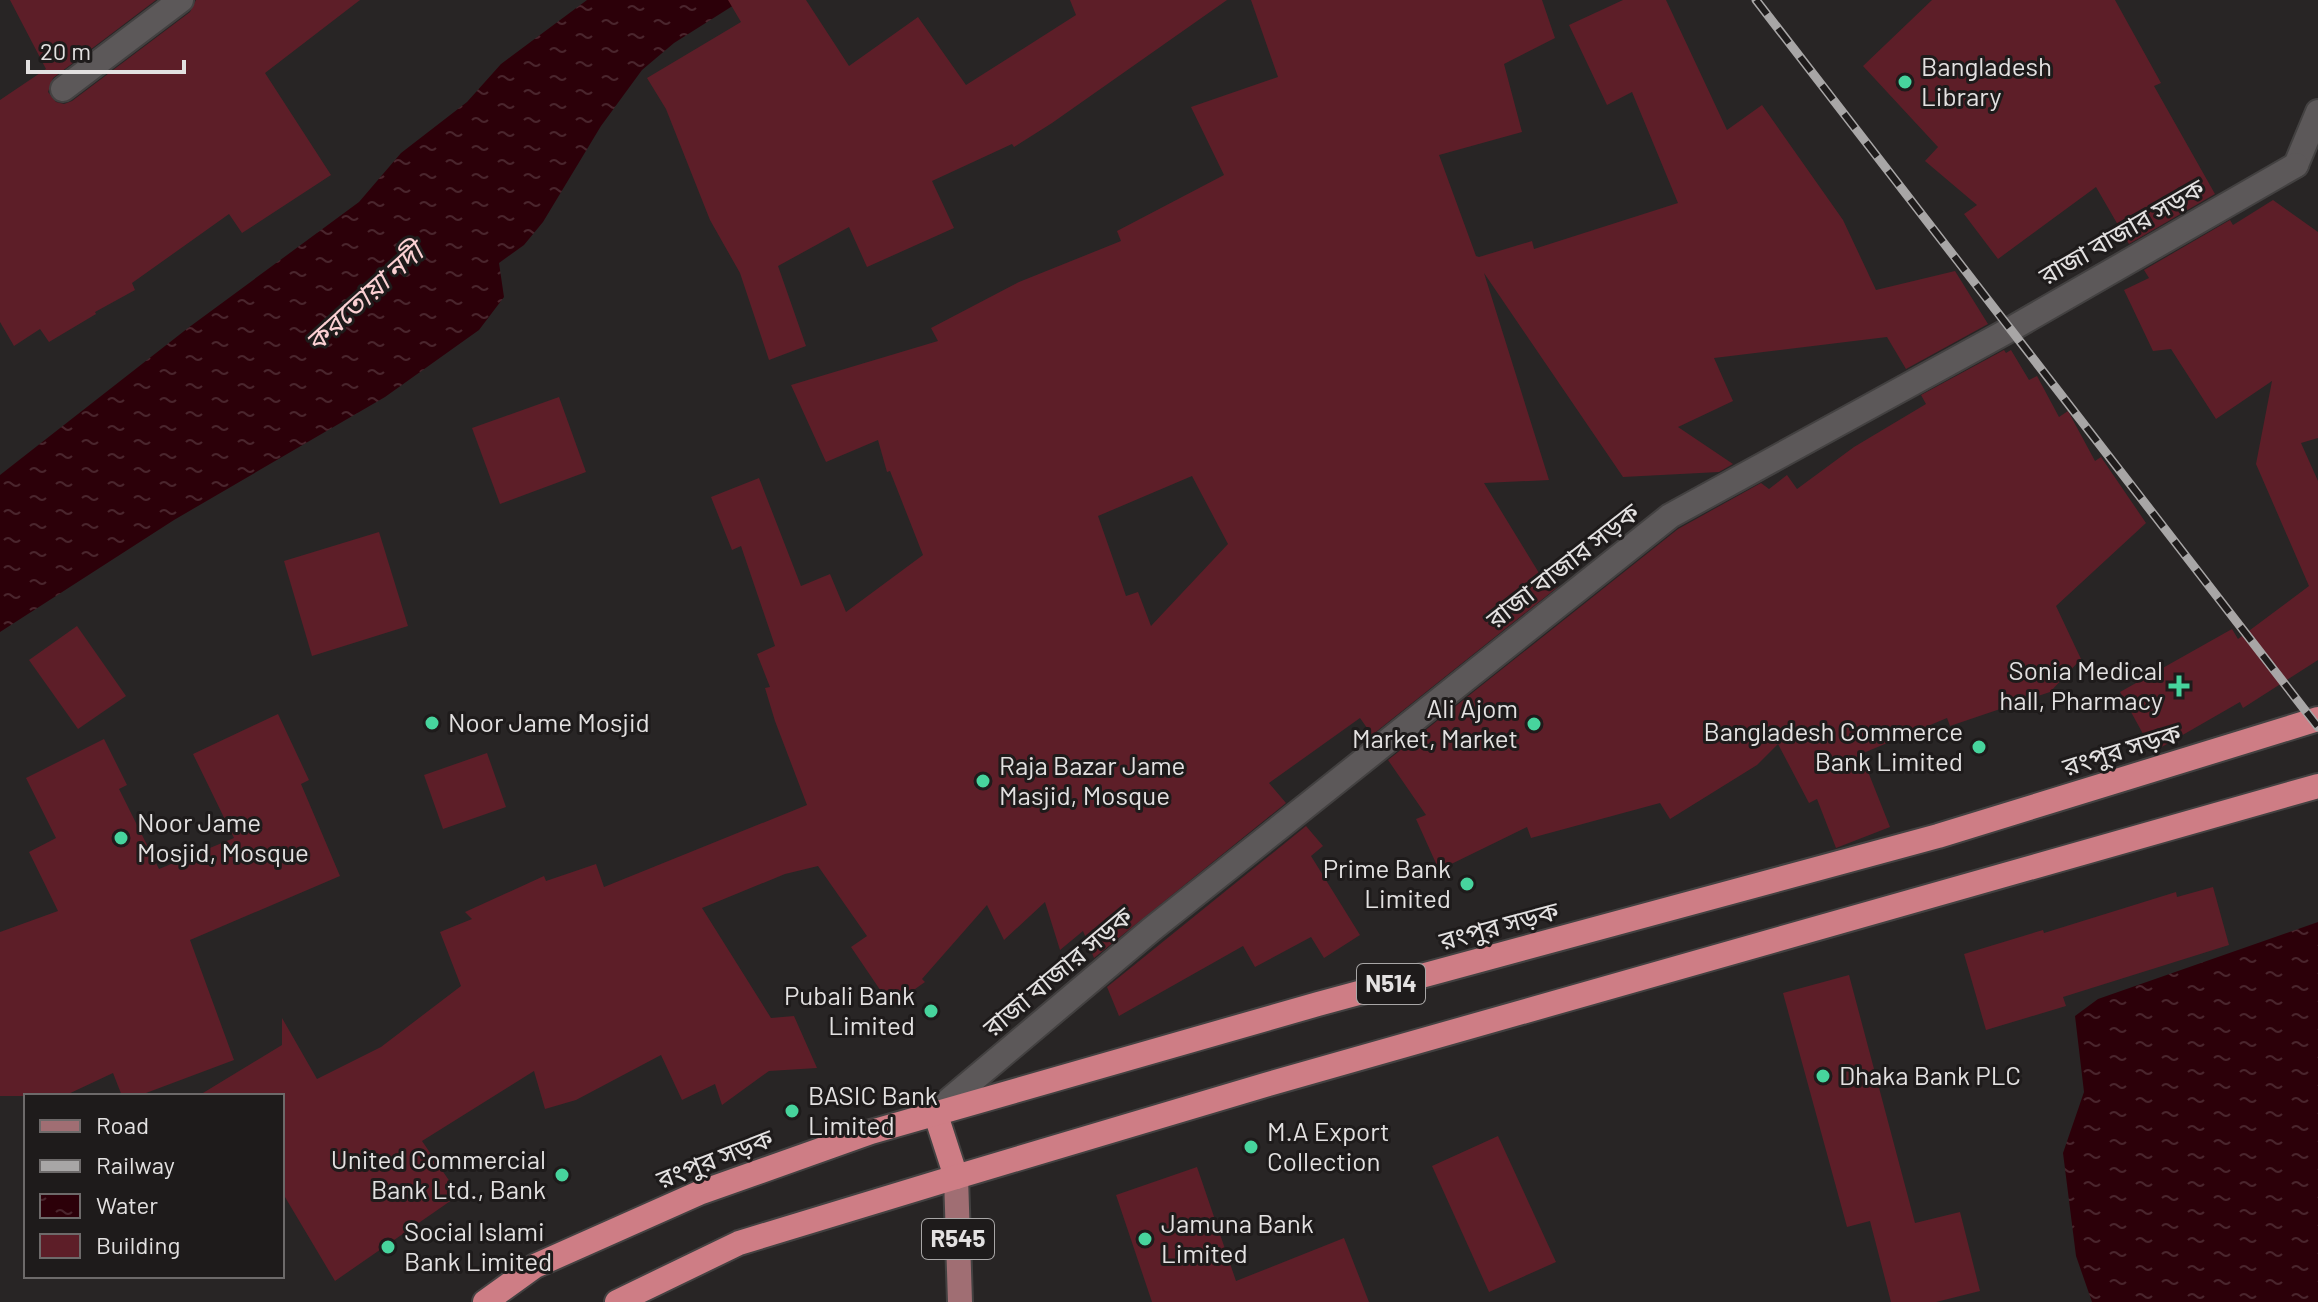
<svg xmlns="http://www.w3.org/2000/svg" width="2318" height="1302" font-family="Barlow,'Noto Sans Bengali',sans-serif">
	<defs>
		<pattern id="water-ripples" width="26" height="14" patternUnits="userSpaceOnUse" patternTransform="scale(2)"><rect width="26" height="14" fill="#2c0009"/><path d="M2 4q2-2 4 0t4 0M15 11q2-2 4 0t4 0" fill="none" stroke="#4a252d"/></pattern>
	</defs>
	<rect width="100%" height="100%" fill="#282525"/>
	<g fill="url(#water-ripples)">
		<polygon points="587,0 742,0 674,43 642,70 601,126 543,222 524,245 499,263 504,297 479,330 385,397 174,520 0,632 0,475 188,328 359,202 401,153 467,102 501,64"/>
		<polygon points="2318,922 2318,1302 2092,1302 2076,1256 2063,1153 2084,1092 2075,1016 2098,999"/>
	</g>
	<g fill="#5d1e28" fill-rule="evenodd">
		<polygon points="10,0 156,0 53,78 48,92 56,102 64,104 72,101 190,12 196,0 360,0 265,73 331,175 242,233 229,214 132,283 135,290 95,312 96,314 49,342 40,329 14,346 0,322 0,100 46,69"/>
		<polygon points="728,0 806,0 849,66 918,17 966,85 1076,15 1070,0 1227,0 1052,123 1014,147 1012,144 932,181 954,228 867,267 849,227 778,266 806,346 769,360 740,273 710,220 666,109 647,78 741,22"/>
		<path d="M1251,0H1542L1555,38L1504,64L1522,132L1439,155L1476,256L1479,257L1532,241L1534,249L1678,203L1632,92L1607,105L1569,25L1623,0H1666L1727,130L1762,105L1843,220L1876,290L1955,271L1988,324L1906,369L1887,337L1714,358L1733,401L1678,427L1733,464L1719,472L1623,477L1484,273L1549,480L1484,483L1550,591L1559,586L1372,735L1360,718L1269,783L1286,803L1094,958L1083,931L1060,950L1045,902L1004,940L987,905L922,979L925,982L891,1006L851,947L867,936L818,866L785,874L702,908L771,1018L794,1016L817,1068L769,1071L722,1105L715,1084L682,1100L661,1055L576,1100L545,1109L534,1071L422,1141L459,1195L335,1281L282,1192V1096H198L282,1045V1018L317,1079L381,1047L461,986L440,932L472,919L465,912L544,876L546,881L596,864L604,887L807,805L775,721L765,688L770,687L757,654L775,646L741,546L732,550L711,497L759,478L801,586L830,574L846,612L923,555L890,471L887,472L878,440L826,462L791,385L938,341L931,328L1019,282L1121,241L1117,231L1224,175L1191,107L1278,77ZM1192,476L1228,544L1151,626L1138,592L1126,596L1098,516Z"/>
		<polygon points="1932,0 2115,0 2161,83 2154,86 2215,194 2129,244 2096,187 1998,259 1964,214 1977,205 1925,161 1938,147 1863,66"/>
		<polygon points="2273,200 2318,232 2318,438 2301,443 2318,481 2318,660 2243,708 2240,702 2153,752 2120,692 2232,629 2238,639 2309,586 2256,464 2272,381 2216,419 2171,349 2153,351 2124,290 2149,278 2144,270 2230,220 2233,225"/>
		<polygon points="2004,350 2006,353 2011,350 2029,380 2037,376 2059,417 2068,411 2095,461 2101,457 2146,523 2056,606 2081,659 2050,692 1950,726 1947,718 1861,754 1890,827 1836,848 1817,799 1809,803 1778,744 1757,765 1670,819 1660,803 1531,838 1527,827 1439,870 1416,819 1426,815 1388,760 1678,529 1761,483 1769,489 1787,475 1797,489 1854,447 1926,404 1921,395"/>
		<polygon points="559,397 586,472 500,504 472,428"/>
		<polygon points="379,532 408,626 312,656 284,561"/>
		<polygon points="77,626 126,696 78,729 29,660"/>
		<polygon points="278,714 309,780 301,784 340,876 190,940 234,1060 138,1096 122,1096 113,1073 64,1096 0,1096 0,932 58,911 29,852 56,838 26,778 104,739 127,785 119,789 159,869 234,838 193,754"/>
		<polygon points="487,753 506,807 443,829 424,775"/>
		<polygon points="1306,826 1323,846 1311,856 1360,935 1324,958 1311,937 1255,967 1243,946 1119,1016 1107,987"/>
		<polygon points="2213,887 2229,945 2063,997 2066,1006 1986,1030 1964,954 2043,930 2044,933 2176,892 2177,897"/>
		<polygon points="1849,975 1915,1223 1960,1212 1980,1291 1936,1302 1891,1302 1870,1221 1847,1227 1783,993"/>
		<polygon points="1498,1136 1556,1262 1489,1292 1432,1166"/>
		<polygon points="1197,1167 1236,1281 1344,1238 1369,1302 1152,1302 1116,1195"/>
	</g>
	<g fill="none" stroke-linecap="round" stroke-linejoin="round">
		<defs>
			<polyline id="street" points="63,89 181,0"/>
			<g id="secondary">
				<polyline points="2296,165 2318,112"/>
				<polyline points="935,1112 1152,929 1670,516 2011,329 2296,165"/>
			</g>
			<polyline id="primary" points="956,1177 960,1302"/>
			<g id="highway">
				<polyline points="935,1112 956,1177"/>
				<polyline points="485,1302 535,1266 699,1193 871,1132 1318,1004 1938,836 2318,719"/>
				<polyline points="617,1302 739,1243 956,1177 1265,1085 2318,786"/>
			</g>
		</defs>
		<use href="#street" stroke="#434141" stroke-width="28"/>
		<use href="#secondary" stroke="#434141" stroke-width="28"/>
		<use href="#primary" stroke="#434141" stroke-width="28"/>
		<use href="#highway" stroke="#434141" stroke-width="28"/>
		<use href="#street" stroke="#5c5859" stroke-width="24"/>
		<use href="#secondary" stroke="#5c5859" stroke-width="24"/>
		<use href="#primary" stroke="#a06e73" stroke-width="24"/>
		<use href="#highway" stroke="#ce7d85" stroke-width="24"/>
		<defs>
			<polyline id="rail" points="1756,0 2318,727"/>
		</defs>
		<use href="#rail" stroke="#a8a6a6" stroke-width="9"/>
		<use href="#rail" stroke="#1e1b1b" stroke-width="6" stroke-dasharray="18" stroke-linecap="butt"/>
	</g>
	<g fill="#47d49d" stroke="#1e1b1b" stroke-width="3">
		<circle cx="1905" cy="82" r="8"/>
		<path d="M2175 674h8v8h8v8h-8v8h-8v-8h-8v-8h8z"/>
		<circle cx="432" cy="723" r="8"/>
		<circle cx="1534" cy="724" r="8"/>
		<circle cx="1979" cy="747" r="8"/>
		<circle cx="983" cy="781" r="8"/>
		<circle cx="121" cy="838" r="8"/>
		<circle cx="1467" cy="884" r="8"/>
		<circle cx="931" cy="1011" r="8"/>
		<circle cx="1823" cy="1076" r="8"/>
		<circle cx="792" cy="1111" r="8"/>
		<circle cx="1251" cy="1147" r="8"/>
		<circle cx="562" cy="1175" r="8"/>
		<circle cx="1145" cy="1239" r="8"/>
		<circle cx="388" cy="1247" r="8"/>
	</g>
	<g text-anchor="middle" stroke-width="6" stroke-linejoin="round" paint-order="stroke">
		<g fill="#1e1b1b" stroke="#a8a6a6" stroke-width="2">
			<rect x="1357" y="964" width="68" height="40" rx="6"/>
			<rect x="922" y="1219" width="72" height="40" rx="6"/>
		</g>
		<g font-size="24" font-weight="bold" fill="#e3e1e1">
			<text x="1391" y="992">N514</text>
			<text x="958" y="1247">R545</text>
		</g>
		<g font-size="26" fill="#e3e1e1" stroke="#1e1b1b" text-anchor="start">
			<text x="1921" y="76">Bangladesh<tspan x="1921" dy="30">Library</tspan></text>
			<text x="2163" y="680" text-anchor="end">Sonia Medical<tspan x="2163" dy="30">hall, Pharmacy</tspan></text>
			<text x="1518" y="718" text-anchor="end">Ali Ajom<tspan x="1518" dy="30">Market, Market</tspan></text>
			<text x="448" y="732">Noor Jame Mosjid</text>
			<text x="1963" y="741" text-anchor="end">Bangladesh Commerce<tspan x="1963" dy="30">Bank Limited</tspan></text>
			<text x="999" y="775">Raja Bazar Jame<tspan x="999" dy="30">Masjid, Mosque</tspan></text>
			<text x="137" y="832">Noor Jame<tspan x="137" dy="30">Mosjid, Mosque</tspan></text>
			<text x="1451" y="878" text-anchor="end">Prime Bank<tspan x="1451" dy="30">Limited</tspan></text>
			<text x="915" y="1005" text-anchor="end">Pubali Bank<tspan x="915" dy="30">Limited</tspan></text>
			<text x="1839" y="1085">Dhaka Bank PLC</text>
			<text x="808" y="1105">BASIC Bank<tspan x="808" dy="30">Limited</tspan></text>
			<text x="1267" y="1141">M.A Export<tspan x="1267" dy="30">Collection</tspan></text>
			<text x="546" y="1169" text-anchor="end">United Commercial<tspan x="546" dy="30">Bank Ltd., Bank</tspan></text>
			<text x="1161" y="1233">Jamuna Bank<tspan x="1161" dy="30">Limited</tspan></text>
			<text x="404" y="1241">Social Islami<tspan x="404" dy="30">Bank Limited</tspan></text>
		</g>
		<g font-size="26" fill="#e3e1e1" stroke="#1e1b1b">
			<text transform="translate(2122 232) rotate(-30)" y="9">রাজা বাজার সড়ক</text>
			<text transform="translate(1563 566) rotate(-38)" y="9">রাজা বাজার সড়ক</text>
			<text transform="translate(2122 750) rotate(-17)" y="9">রংপুর সড়ক</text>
			<text transform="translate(1499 926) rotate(-15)" y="9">রংপুর সড়ক</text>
			<text transform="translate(1058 972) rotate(-40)" y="9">রাজা বাজার সড়ক</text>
			<text transform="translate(715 1159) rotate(-21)" y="9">রংপুর সড়ক</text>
		</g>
		<g font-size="28" font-style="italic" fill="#fbd0d3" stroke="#1e1b1b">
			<text transform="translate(364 297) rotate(-42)" y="10">করতোয়া নদী</text>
		</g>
	</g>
	<rect x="24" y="1094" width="260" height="184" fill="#1e1b1b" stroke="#6d6a6a" stroke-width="2"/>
	<rect x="40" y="1120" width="40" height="12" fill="#a06e73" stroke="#6d6a6a" stroke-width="2"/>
	<text x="96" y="1134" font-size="24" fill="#e3e1e1">Road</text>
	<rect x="40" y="1160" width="40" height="12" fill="#a8a6a6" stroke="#6d6a6a" stroke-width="2"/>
	<text x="96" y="1174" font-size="24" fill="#e3e1e1">Railway</text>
	<rect x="40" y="1194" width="40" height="24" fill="url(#water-ripples)" stroke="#6d6a6a" stroke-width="2"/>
	<text x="96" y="1214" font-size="24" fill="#e3e1e1">Water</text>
	<rect x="40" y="1234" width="40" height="24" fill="#5d1e28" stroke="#6d6a6a" stroke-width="2"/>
	<text x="96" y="1254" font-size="24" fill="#e3e1e1">Building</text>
	<path d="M28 60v12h156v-12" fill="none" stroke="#e3e1e1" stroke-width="4"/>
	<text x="40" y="60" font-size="24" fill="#e3e1e1" stroke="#1e1b1b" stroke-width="6" paint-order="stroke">20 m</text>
</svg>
